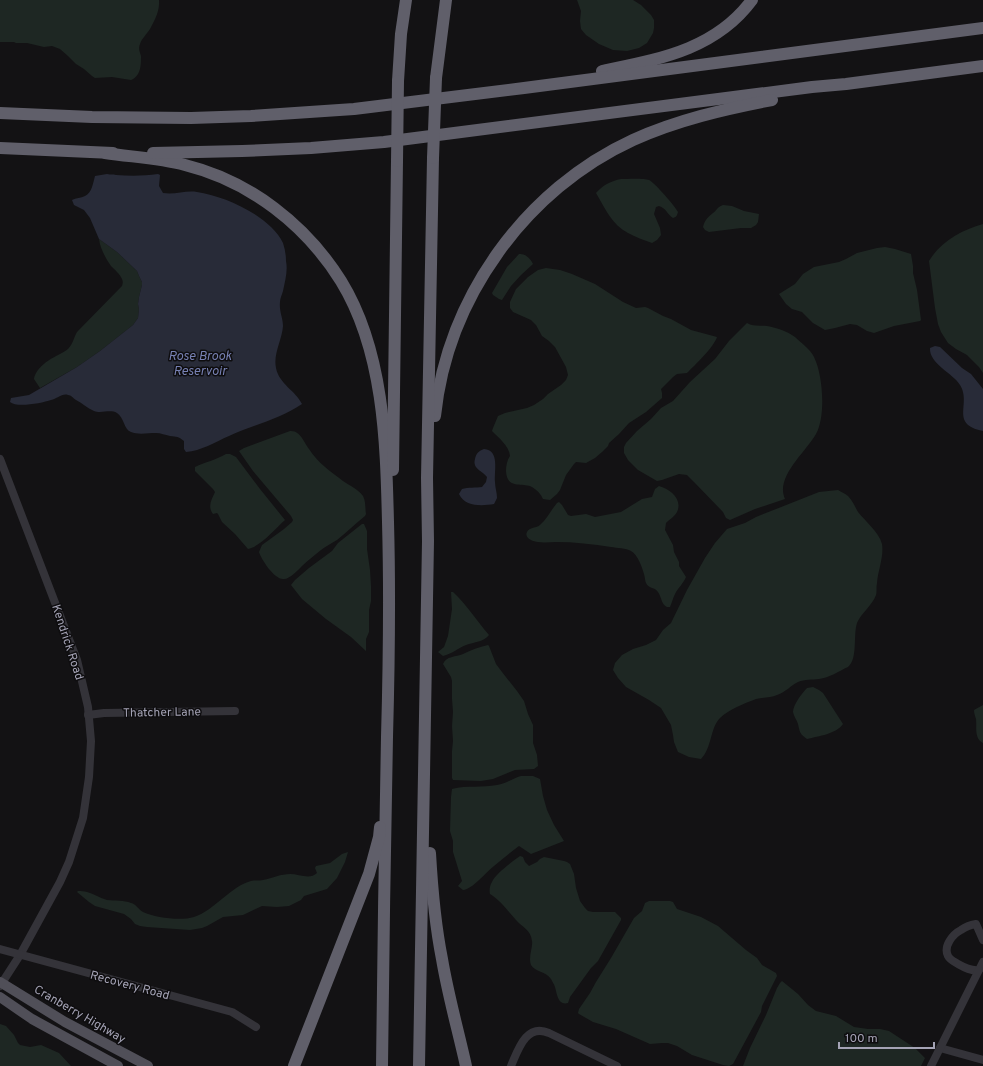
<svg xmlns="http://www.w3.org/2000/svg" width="983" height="1066" font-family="Overpass,sans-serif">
	<rect width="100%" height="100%" fill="#131214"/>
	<g fill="#1e2723">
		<path d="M0,0H159C160,10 155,20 150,29C147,34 142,38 140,44C138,49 140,52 141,56C141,65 141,76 131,80L112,77L95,78L92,76L84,69L76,64L68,56L60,49L52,46L44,47L27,43H16L14,42H0Z"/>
		<polygon points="577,0 633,0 641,5 651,15 654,20 654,28 653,33 647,43 639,48 627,51 613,50 599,44 586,35 581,29 580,21 581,11"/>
		<path d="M621,179C627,179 644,178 649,180C654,182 675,206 678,212C677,215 677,217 673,218C667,214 666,208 659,206L656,207L654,214L660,228L661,235L657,240L652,243C644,240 635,237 628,233C612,225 605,208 596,193C603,185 611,181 621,179Z"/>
		<path d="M723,205L732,206L744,211L759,214L758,222L756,225L751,228H741L709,232L705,230L703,227C705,220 707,218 713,213C718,209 716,208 723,205Z"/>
		<path d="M983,224V373L979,367L967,355L956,349L948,343L941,332L938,324L935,308L929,261C941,241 962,230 983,224Z"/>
		<path d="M99,239L117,252L137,271L139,276L142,282V285L139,297L138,304L139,309L138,318L133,325L100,351L77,367L40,388L34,379C36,367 50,359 60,354C63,352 66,351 68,349C73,344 74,337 77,332L122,286C123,282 123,282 122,279C120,274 115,270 111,266C106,259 100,248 99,239Z"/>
		<polygon points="885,247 895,249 911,254 913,266 913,273 917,290 921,320 920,321 894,326 874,333 867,331 857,325 850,324 835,328 825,330 813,323 802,312 792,309 786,304 779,294 795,284 803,274 814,267 839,262 846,259 857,253 877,248"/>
		<path d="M519,254C525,253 531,259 533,264L521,275L511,286L502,300L499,299L493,295L492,293L507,267Z"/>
		<path d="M546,268L560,270L572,274L595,284L623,302L636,308L645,307L648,308L663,316L671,319L691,330L717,337C714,347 695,365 687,373L677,374L673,377L661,389L662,393V398L646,412L629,423L619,434L609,443L608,446L602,452L595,458L586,463L576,462L574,464L566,475L560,490L557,494L550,500L543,499C541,494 537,490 532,487C522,482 507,490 506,471C506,466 507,460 510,456C509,446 499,438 492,431L493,428L498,416L505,413L527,408L534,405L543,399L548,394L561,385L566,380L568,375L566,367L555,347L549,341L542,336L536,325L531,320L513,312L510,308V302L516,289L528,277L538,270Z"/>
		<path d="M747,323C753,327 759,325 767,326C777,328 787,331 795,337C801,343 810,349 814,357C823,375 826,416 816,434C807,450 782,471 783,491C783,493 784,497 785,499L755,509L730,520L726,518L723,512L694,482L687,475L679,474L662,480L657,481L638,470L628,460L624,453V447L626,443L637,431L651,419L661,408L673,401L690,382L715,359L729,341Z"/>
		<path d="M290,431C300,430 304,442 309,449C318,463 330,471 343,481C350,486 358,489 363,496C366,501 365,509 366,514L365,516C355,524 347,532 337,540C332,543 326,546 321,550C315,555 308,560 302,566C298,570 289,580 283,579C274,579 261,559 259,552L262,545L284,529L292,522L293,520L291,516L253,471L239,451L244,448Z"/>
		<path d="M226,454H230L236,457L260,489L285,520C276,528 260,547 248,549L235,534L222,522L218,514L217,513L213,514C207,506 212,499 215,492L213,489L195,471V467C205,462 216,460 226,454Z"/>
		<path d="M659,486C670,489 683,499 677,512C675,516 669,520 666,523L665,530L673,545L674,552L679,562V566L686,577C683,584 678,588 675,594C673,598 672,602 670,607H667C661,604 662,598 658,592C655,587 649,589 646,583C645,581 645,577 644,574C642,567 638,555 631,551C626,548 617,548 611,547C593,544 574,542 556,542C550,542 544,543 538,542C533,542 524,538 527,532C529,527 537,528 540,525C547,519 551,510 557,503L559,502L562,505L568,515L571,516L586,514L595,517L621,512L642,499L652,497L655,489Z"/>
		<path d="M838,490C841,492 846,494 848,496C853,501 855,507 858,512C865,521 879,532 882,544C884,557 878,570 877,583C876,587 877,592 876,595C872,606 861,613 857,623C853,635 858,659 848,667C839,671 829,678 819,679C812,680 805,679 798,682C790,686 786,692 777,695C771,698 763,697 756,699C745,703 728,710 720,718C710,728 712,748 701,759L689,757L678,752L674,742L673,735L671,725L661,708L649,700L626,687L618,678L613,670L615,663L622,655L633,649L646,645L656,640L663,630L671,623L687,590L705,558L715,543L727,529L745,523L756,517L819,492Z"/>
		<polygon points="362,524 364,524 367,531 367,549 370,570 371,586 371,601 369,610 369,632 366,639 366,651 351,637 326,619 302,599 291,585 295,580 309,568 332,551 338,543"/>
		<path d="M451,592H453C467,605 477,621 489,635C484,642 474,642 466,645C458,648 452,654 443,656L438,652L444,647L448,636L452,609Z"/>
		<path d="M488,645L489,646L496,664L502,672L517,691L524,701L528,714L533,725V743L537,755L538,766L534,769L515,770L493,779L481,781L453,780L452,778V751L453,741L452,726L453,712L452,699V681L451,677L443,664C446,656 456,657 463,654C471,650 479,647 488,645Z"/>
		<path d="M813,687L819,690L823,693L843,724C836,734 819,736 807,739C800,734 800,733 798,724C797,720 794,717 793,712C793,705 802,693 807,688Z"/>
		<path d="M983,705V743C974,738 977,728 976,719C975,716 974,713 974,710Z"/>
		<path d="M521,776H533L540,779L543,796L547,810L554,825L564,841L531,854L519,846C510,853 502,859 494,866C485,873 473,889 463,890L458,886L462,881L453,852V841L450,831L451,797L452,789C467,785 483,788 497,785C506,784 513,778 521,776Z"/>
		<path d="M348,852L345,862L337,878L327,889L304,896L301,900L289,906L277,907L262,906L243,915L223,917L207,926L202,928L190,930L147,927L140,926L135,924L131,919L124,914L95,906L89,902L77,892L78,891C81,891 84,891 87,892C94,894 100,898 107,900C115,901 124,900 131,903C136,904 139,910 143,912C156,918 181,921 194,917C215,910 231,886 251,881C255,880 259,881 263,880C273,878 281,874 290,874C299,874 310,880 317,873L315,868L316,866L330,863L342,854Z"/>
		<path d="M520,856L523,857L525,862L529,866L537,862L540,859L544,857L564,861L567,862L570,864L574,874L576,888L580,901L585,908L588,911L593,912H615L621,918V920L598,961L591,968L570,997L568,1003C558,1006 557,994 555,987C554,984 552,981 551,979C546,971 535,972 531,965C528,957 533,948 532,941C531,930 522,927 516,920C507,910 501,901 490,894C489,890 490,885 492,882C495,874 513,861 520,856Z"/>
		<polygon points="649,901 670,901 673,902 677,909 701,917 718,926 746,950 757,958 762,965 776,973 777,976 762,1006 761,1012 733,1064 729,1066 723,1065 692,1055 677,1046 668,1043 662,1043 650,1044 616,1029 593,1022 579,1014 578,1013 579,1009 590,993 596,982 611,958 634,918 642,911 645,903"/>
		<polygon points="782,981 798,994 808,1005 816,1011 836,1016 854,1027 868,1029 880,1029 889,1031 915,1048 925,1058 921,1066 743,1066 750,1048 766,1015 777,988 780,983"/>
		<polygon points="0,1024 6,1026 14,1035 18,1043 20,1045 30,1047 41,1045 59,1053 71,1066 0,1066"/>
	</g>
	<g fill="#282b38">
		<path d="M107,174C111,175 113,174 116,175C130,176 144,176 158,174L160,175L159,186L163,193C175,195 186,190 197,192C225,196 270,216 283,243C285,249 286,255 286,261C288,271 285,281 283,291C282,295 280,298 280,302C279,311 283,318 283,326C282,340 273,354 276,368C279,384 296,391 302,404C280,419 253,425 229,436C215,442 201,451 186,452L184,449V441C178,436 177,437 170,436C165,435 161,433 156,433C148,433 138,435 131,432C124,430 124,417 117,413C110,409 101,414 94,411C87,408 82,403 76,400C73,398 71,395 68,395C62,393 57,399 51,400C42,403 17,408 10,402L11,398L29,395L77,367L100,351L133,325L138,318L139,309L138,304L139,297L142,285V282L139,276L137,271L117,252L99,239L90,218L84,210L74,205L72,200C76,198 81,198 85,196C92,193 93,183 95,176Z"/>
		<path d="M935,346L940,347L962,368L971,374L983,389V431C949,424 972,404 960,385C953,373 929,364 930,348Z"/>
		<path d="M484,449C500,450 494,471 495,482C495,487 497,493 497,498L494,504C482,506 465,507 459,494L462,489C468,487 476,488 482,487L486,482L487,477C483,471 472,469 475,459C476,453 479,451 484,449Z"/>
	</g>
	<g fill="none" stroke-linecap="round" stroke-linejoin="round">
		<g stroke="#343339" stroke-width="8">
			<polyline points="0,459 77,660 88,707 91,741 89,777 83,818 69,862 60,882 20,955 0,986"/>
			<polyline points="88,715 104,713 235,711"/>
			<path d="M983,940L976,924C970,925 965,927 961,930C953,934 943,946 948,956C950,960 955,962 958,964C965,968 971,971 979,970L983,962"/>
			<polyline points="0,949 232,1012 256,1027"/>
			<polyline points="940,1048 983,1060"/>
			<path d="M511,1066C518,1050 526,1023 549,1033L617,1066"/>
			<polyline points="931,1066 979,970"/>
		</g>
		<g stroke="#504f58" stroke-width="10">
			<polyline points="0,982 65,1022 148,1066"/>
			<polyline points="0,997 32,1019 118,1066"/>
		</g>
		<g stroke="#605f6a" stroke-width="12">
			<path d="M602,71C659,59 715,50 752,0"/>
			<polyline points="436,78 446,0"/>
			<polyline points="398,81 401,34 406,0"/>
			<polyline points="0,113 92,117 191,118 251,116 354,109 524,88 983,28"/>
			<polyline points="0,148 113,153"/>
			<path d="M105,153C131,157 159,158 185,165C250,181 306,225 341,281C384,351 386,442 388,522C390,594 389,665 387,737C385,847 383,956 382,1066"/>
			<polyline points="153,153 242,151 311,148 384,142 812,87 846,84 983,66"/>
			<path d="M435,416C447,298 526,189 633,140C677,120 725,109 772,100"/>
			<polyline points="393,470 397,161"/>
			<path d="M430,853C432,888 435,924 442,959C448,995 458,1030 466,1066"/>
			<polyline points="294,1066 369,874 379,837 380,827"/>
			<polyline points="419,1066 428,541 427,478 433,158"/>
		</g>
		<g stroke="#605f6a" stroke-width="12">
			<polyline points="433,158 436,78"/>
			<polyline points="397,161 398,81"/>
		</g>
	</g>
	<g text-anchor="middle" stroke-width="3" stroke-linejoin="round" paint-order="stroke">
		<g font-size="12" fill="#a4a3b5" stroke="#0e0d0f">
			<text transform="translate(68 642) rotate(72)" y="4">Kendrick Road</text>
			<text transform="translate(162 712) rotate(-1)" y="4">Thatcher Lane</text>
			<text transform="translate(130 985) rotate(15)" y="4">Recovery Road</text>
			<text transform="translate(80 1014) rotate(30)" y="4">Cranberry Highway</text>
		</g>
		<g font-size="13" font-style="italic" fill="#7781b3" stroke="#0e0d0f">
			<text x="200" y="360">Rose Brook<tspan x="200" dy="15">Reservoir</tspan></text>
		</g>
	</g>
	<path d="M839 1042v6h95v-6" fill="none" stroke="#a4a3b5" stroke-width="2"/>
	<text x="845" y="1042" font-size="12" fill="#a4a3b5" stroke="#0e0d0f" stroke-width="3" paint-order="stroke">100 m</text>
</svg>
